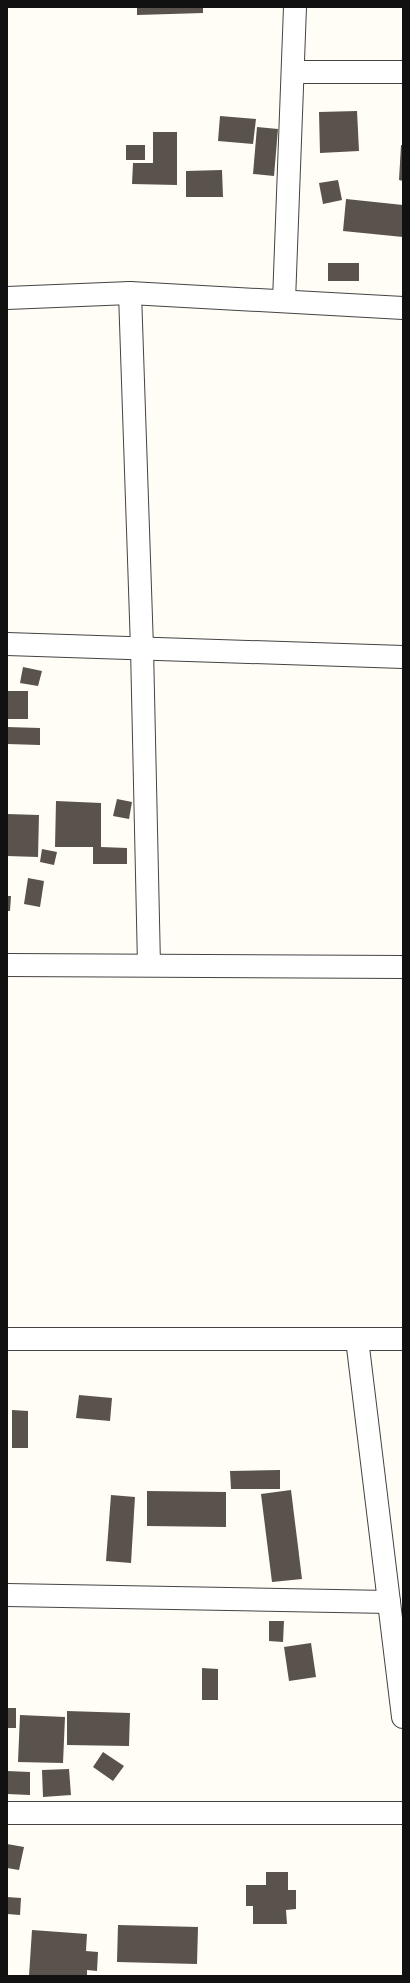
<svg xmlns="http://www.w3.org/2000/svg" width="410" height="1983" font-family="'Libre Baskerville',serif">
	<rect width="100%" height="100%" fill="#fffdf5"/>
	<g fill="#5a524d">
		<polygon points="137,7 203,7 203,13 137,15"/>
		<polygon points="357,111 359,151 320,153 319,112"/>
		<polygon points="220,116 256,119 253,144 218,141"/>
		<polygon points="257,127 278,129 274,176 253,174"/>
		<polygon points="153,132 177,132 177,185 132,184 133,163 153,163"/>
		<rect x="126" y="145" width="19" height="15"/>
		<polygon points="401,145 403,145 403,181 399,180"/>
		<polygon points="222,170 223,197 186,197 186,171"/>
		<polygon points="338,180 342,200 323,204 319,183"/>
		<polygon points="346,199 403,205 403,237 343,231"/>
		<rect x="328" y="263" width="31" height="18"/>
		<polygon points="23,667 42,671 38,686 20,683"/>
		<rect x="7" y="691" width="21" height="28"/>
		<polygon points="7,727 40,728 40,745 7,744"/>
		<polygon points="117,799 132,802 129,819 113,816"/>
		<polygon points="56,801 101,803 101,847 127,848 127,864 93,864 93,847 55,847"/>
		<polygon points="7,814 39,815 38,857 7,856"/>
		<polygon points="42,849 57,852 54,865 40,862"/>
		<polygon points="28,878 44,881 40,907 24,904"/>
		<polygon points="7,896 11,896 10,911 7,911"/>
		<polygon points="79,1395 112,1398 110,1421 76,1418"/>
		<polygon points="12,1410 28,1411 28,1448 12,1448"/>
		<polygon points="280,1470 280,1489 231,1489 230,1471"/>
		<polygon points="291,1490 302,1579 272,1582 261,1494"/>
		<polygon points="147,1491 226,1492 226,1527 147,1526"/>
		<polygon points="111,1495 135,1497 131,1563 106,1561"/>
		<polygon points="269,1621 284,1621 283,1642 269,1641"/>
		<polygon points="311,1643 316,1677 289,1681 284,1647"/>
		<polygon points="202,1668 218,1669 218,1700 202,1700"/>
		<rect x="7" y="1708" width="9" height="20"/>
		<polygon points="67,1711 130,1713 129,1746 67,1745"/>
		<polygon points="20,1715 65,1717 63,1763 18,1762"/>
		<polygon points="103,1752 124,1766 113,1781 93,1767"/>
		<polygon points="69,1769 71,1795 43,1797 42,1770"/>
		<polygon points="7,1771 30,1772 30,1795 7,1794"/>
		<polygon points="7,1844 24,1847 19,1870 7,1868"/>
		<polygon points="266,1872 288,1872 288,1890 296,1890 296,1909 286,1910 287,1924 253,1924 253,1906 246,1906 246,1885 266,1885"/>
		<polygon points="7,1897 21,1898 20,1915 7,1914"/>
		<polygon points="118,1925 198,1927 197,1964 117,1962"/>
		<polygon points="32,1930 87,1934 86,1951 98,1952 97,1971 87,1970 87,1976 29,1976"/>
	</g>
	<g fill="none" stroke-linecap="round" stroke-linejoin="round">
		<defs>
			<g id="minor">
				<polyline points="293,72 403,72"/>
				<polyline points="130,293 142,648 149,965"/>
				<polyline points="7,298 130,293 403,308"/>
				<polyline points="284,301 295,7"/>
				<polyline points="7,644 403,657"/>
				<polyline points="7,965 403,967"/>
				<polyline points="7,1339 403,1339"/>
				<polyline points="357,1339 403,1717"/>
				<polyline points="7,1595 389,1602"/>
				<polyline points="7,1813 403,1813"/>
			</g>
		</defs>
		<use href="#minor" stroke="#444" stroke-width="24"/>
		<use href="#minor" stroke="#fff" stroke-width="22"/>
	</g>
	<rect width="410" height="1983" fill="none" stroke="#111111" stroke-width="16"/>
</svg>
